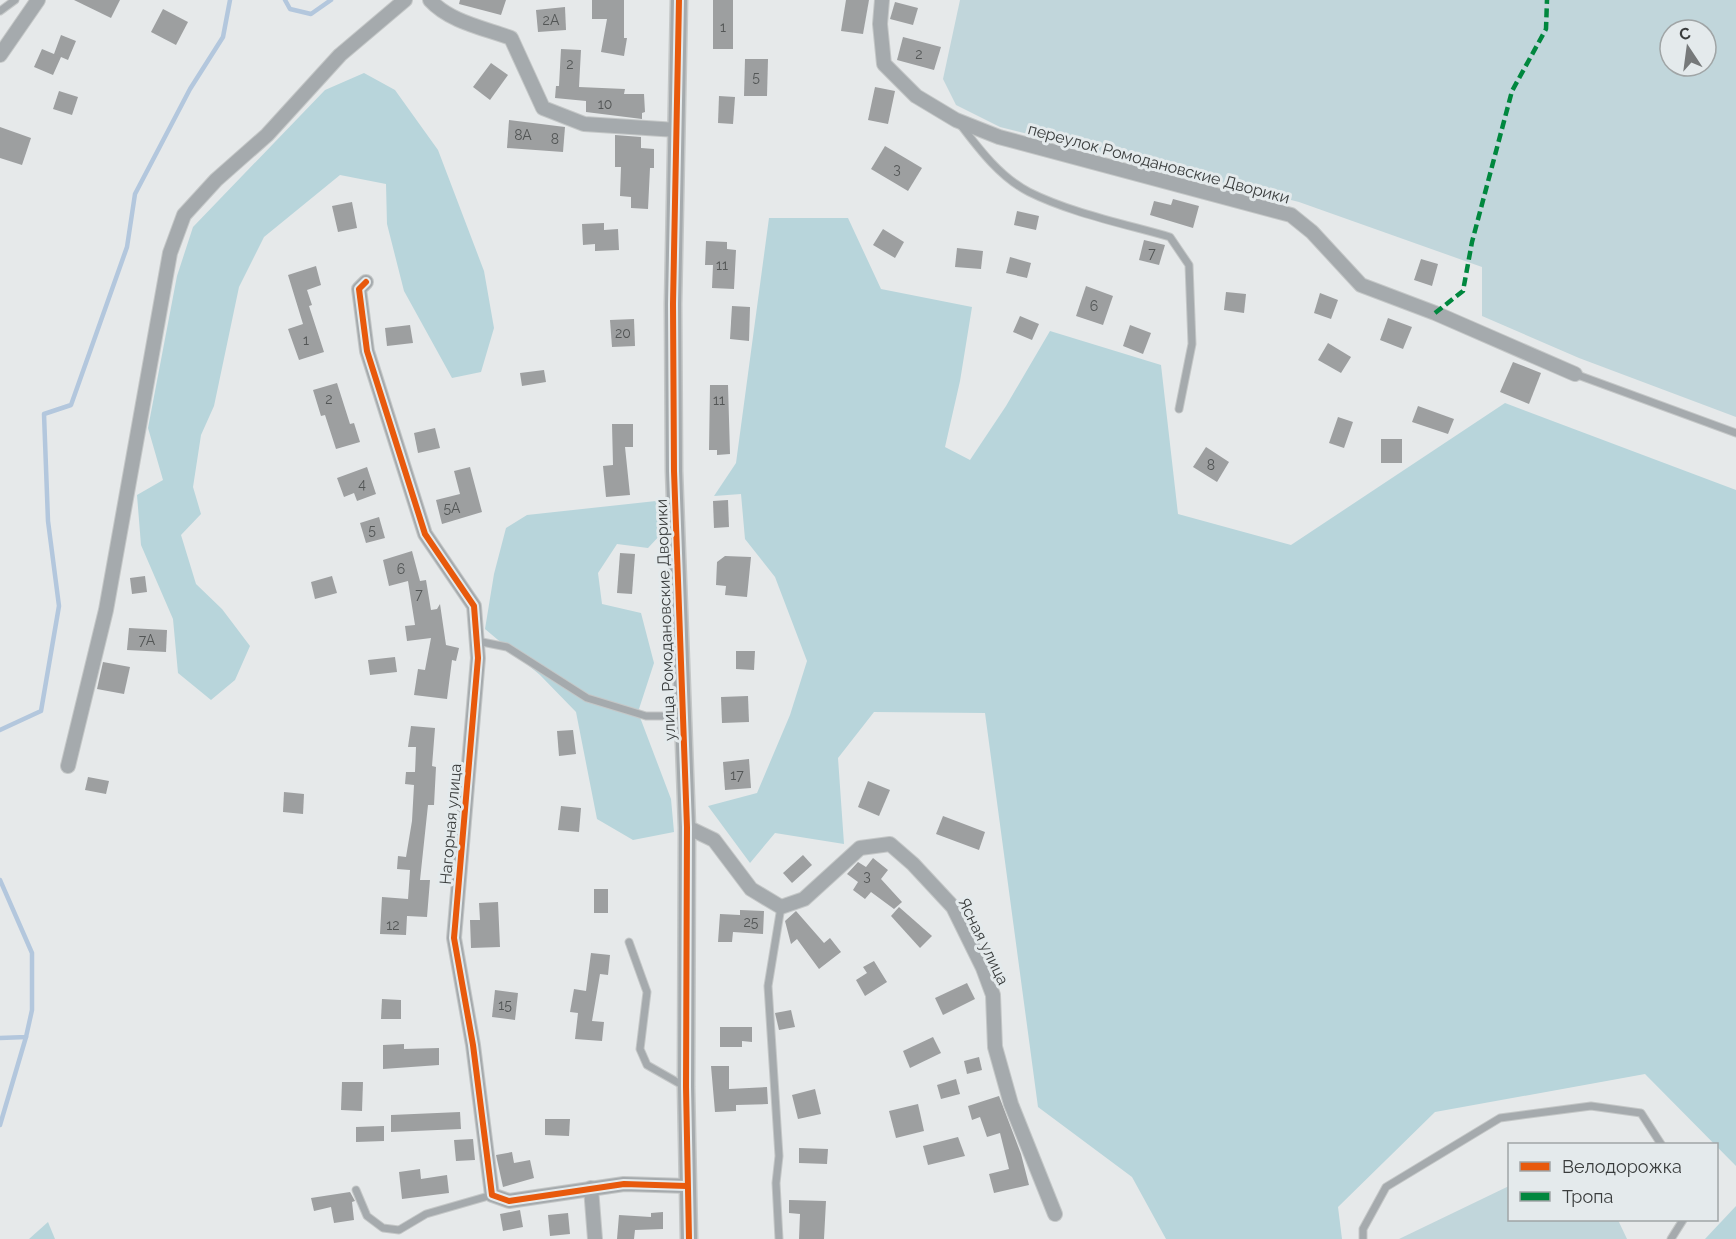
<svg xmlns="http://www.w3.org/2000/svg" width="1736" height="1239" font-family="Raleway,sans-serif">
	<rect width="100%" height="100%" fill="#e6e9ea"/>
	<g fill="#c1d6db" fill-rule="evenodd">
		<path d="M960,0H1736V417L1579,358L1482,316V267L1299,202L1000,127L956,105L943,79ZM1670,30H1706V66H1670Z"/>
		<polygon points="1509,1186 1510,1220 1618,1220 1627,1239 1399,1239"/>
	</g>
	<g fill="#b8d5db">
		<polygon points="364,73 395,90 438,150 484,271 494,328 481,372 452,378 404,291 387,224 386,184 340,175 264,237 239,287 214,406 201,435 193,487 201,514 181,535 196,584 222,609 250,646 235,680 211,700 178,673 173,619 141,545 137,495 163,480 148,428 177,276 193,227 325,90"/>
		<polygon points="769,218 848,218 881,289 972,307 960,381 945,447 970,460 1006,406 1050,331 1161,365 1178,514 1291,545 1505,403 1736,490 1736,1166 1645,1074 1435,1112 1338,1207 1342,1239 1166,1239 1132,1177 1038,1107 985,713 874,712 838,758 844,844 775,833 750,863 708,806 757,793 790,715 807,661 775,577 745,539 741,494 714,496 736,463"/>
		<polygon points="656,501 662,533 648,548 617,544 598,573 602,604 641,613 654,663 638,712 671,799 674,832 633,840 597,819 576,712 540,675 485,629 494,574 506,528 527,515"/>
		<polygon points="1736,1206 1736,1239 1705,1239"/>
		<polygon points="48,1222 55,1239 29,1239"/>
	</g>
	<g fill="none" stroke-linecap="round" stroke-linejoin="round">
		<g stroke="#b3c7dd" stroke-width="4.5">
			<polyline points="285,0 290,9 311,14 331,0"/>
			<polyline points="0,730 41,711 59,606 48,521 44,414 71,405 127,247 135,194 190,89 223,37 230,0"/>
			<polyline points="0,880 32,953 32,1010 26,1037 0,1038"/>
			<polyline points="0,1125 26,1037"/>
		</g>
	</g>
	<g fill="#9d9fa0">
		<polygon points="74,0 120,0 111,18"/>
		<polygon points="460,0 506,0 501,15 459,4"/>
		<polygon points="592,0 624,0 624,38 627,38 624,56 601,52 607,19 592,19"/>
		<rect x="713" y="0" width="20" height="49"/>
		<polygon points="846,0 869,0 863,34 841,31"/>
		<polygon points="895,2 918,8 913,25 890,19"/>
		<polygon points="565,7 566,30 538,32 536,10"/>
		<polygon points="163,9 188,22 176,45 151,32"/>
		<polygon points="61,35 76,41 68,60 61,57 53,75 34,67 42,49 54,54"/>
		<polygon points="903,37 941,47 934,70 897,60"/>
		<polygon points="561,49 581,50 579,87 625,89 624,94 644,94 645,112 642,113 642,119 586,112 586,101 555,98 556,86 559,86"/>
		<polygon points="745,59 768,59 767,96 744,96"/>
		<polygon points="491,63 508,75 490,100 473,87"/>
		<polygon points="875,87 895,91 888,124 868,120"/>
		<polygon points="59,91 78,97 72,115 53,109"/>
		<polygon points="719,96 735,97 733,124 718,123"/>
		<polygon points="509,120 565,127 563,152 507,148"/>
		<polygon points="0,127 31,138 22,165 0,158"/>
		<polygon points="615,135 641,137 641,148 654,149 654,168 650,168 648,209 631,208 631,197 620,196 621,167 615,167"/>
		<polygon points="885,146 922,168 908,191 871,169"/>
		<polygon points="1173,199 1199,206 1193,228 1150,215 1154,201 1171,205"/>
		<polygon points="352,202 357,228 338,232 332,206"/>
		<polygon points="1017,211 1039,216 1036,230 1014,225"/>
		<polygon points="604,223 604,230 618,229 619,250 595,251 595,244 583,245 582,224"/>
		<polygon points="883,229 904,242 895,258 873,245"/>
		<polygon points="1144,240 1165,245 1159,265 1139,260"/>
		<polygon points="706,241 727,242 727,249 736,250 734,289 712,288 713,265 705,265"/>
		<polygon points="957,248 983,251 981,269 955,267"/>
		<polygon points="1010,257 1031,263 1027,278 1006,273"/>
		<polygon points="1421,259 1438,264 1432,286 1414,280"/>
		<polygon points="316,266 321,285 307,290 312,305 309,306 324,352 299,360 288,329 303,324 288,275"/>
		<polygon points="1086,286 1113,296 1103,325 1076,316"/>
		<polygon points="1226,292 1246,294 1244,313 1224,310"/>
		<polygon points="1320,293 1338,300 1331,319 1314,313"/>
		<polygon points="732,306 750,307 749,341 730,339"/>
		<polygon points="1020,316 1039,324 1032,340 1013,332"/>
		<polygon points="1388,318 1412,327 1403,349 1380,340"/>
		<polygon points="634,319 635,346 612,347 610,320"/>
		<polygon points="410,325 413,343 387,346 385,328"/>
		<polygon points="1130,325 1151,333 1143,354 1123,346"/>
		<polygon points="1328,343 1351,357 1341,373 1318,360"/>
		<polygon points="1513,362 1541,373 1529,404 1500,392"/>
		<polygon points="544,370 546,382 522,386 520,373"/>
		<polygon points="337,383 350,424 354,423 360,442 336,449 325,415 321,416 313,390"/>
		<polygon points="710,385 728,385 730,454 717,455 717,450 709,450"/>
		<polygon points="1418,406 1454,419 1448,434 1412,422"/>
		<polygon points="1338,417 1353,422 1344,448 1329,443"/>
		<polygon points="612,424 633,424 633,447 625,447 630,495 606,497 603,466 613,465"/>
		<polygon points="435,428 440,448 418,453 414,433"/>
		<rect x="1381" y="439" width="21" height="24"/>
		<polygon points="1206,447 1229,462 1217,482 1193,467"/>
		<polygon points="367,467 376,494 357,501 354,493 344,497 337,478"/>
		<polygon points="470,467 482,512 442,524 436,500 460,494 454,471"/>
		<polygon points="728,500 729,527 714,528 713,501"/>
		<polygon points="379,517 385,538 366,543 360,523"/>
		<polygon points="412,551 420,581 426,580 431,610 437,609 440,604 446,645 459,648 456,661 452,660 447,699 414,695 418,669 425,670 431,638 407,641 405,626 415,625 408,581 389,586 383,560"/>
		<polygon points="620,553 635,554 632,594 617,593"/>
		<polygon points="725,556 751,557 747,597 725,595 726,586 716,585 717,562"/>
		<polygon points="145,576 147,592 132,594 130,578"/>
		<polygon points="332,576 337,593 315,599 311,582"/>
		<polygon points="129,628 167,630 166,652 127,650"/>
		<polygon points="736,651 755,651 754,670 736,669"/>
		<polygon points="395,657 397,672 370,675 368,660"/>
		<polygon points="103,662 130,667 124,694 97,689"/>
		<polygon points="748,696 749,722 722,723 721,697"/>
		<polygon points="411,726 435,728 432,766 436,767 434,805 428,805 420,880 430,880 427,917 407,916 406,935 380,934 382,897 408,899 410,870 397,869 398,856 406,857 412,821 414,785 405,784 406,772 415,772 416,747 408,747"/>
		<polygon points="573,730 576,754 559,756 557,731"/>
		<polygon points="749,759 751,788 725,790 723,762"/>
		<polygon points="88,777 109,781 106,794 85,790"/>
		<polygon points="868,781 890,790 879,816 858,807"/>
		<polygon points="284,792 304,794 303,814 283,812"/>
		<polygon points="561,806 581,808 579,832 558,830"/>
		<polygon points="943,816 985,832 979,850 936,834"/>
		<polygon points="803,855 812,865 792,883 783,873"/>
		<polygon points="873,858 888,870 881,879 902,902 894,909 871,892 865,899 853,890 858,882 847,874 858,862 866,867"/>
		<rect x="594" y="889" width="14" height="24"/>
		<polygon points="498,902 500,947 471,948 470,920 480,920 479,903"/>
		<polygon points="899,907 932,936 920,948 891,916"/>
		<polygon points="740,910 764,911 763,934 733,932 732,942 718,942 720,914 740,915"/>
		<polygon points="796,911 824,943 830,938 841,952 819,969 797,939 791,944 785,921"/>
		<polygon points="591,953 610,955 608,975 600,974 592,1021 604,1022 602,1041 575,1039 578,1013 570,1012 574,989 586,991"/>
		<polygon points="874,961 887,982 865,996 856,980 867,973 863,967"/>
		<polygon points="967,983 975,999 943,1015 935,998"/>
		<polygon points="495,990 518,993 515,1020 492,1017"/>
		<polygon points="382,999 401,1000 401,1019 381,1019"/>
		<polygon points="791,1010 795,1027 779,1030 775,1013"/>
		<polygon points="720,1027 752,1027 752,1042 742,1041 742,1047 720,1047"/>
		<polygon points="933,1037 941,1053 910,1068 903,1051"/>
		<polygon points="404,1044 404,1049 439,1048 439,1065 383,1069 383,1045"/>
		<polygon points="979,1057 982,1070 967,1074 964,1061"/>
		<polygon points="711,1066 729,1066 729,1089 767,1087 768,1104 736,1105 736,1111 715,1112"/>
		<polygon points="956,1079 960,1094 941,1099 937,1085"/>
		<polygon points="342,1082 363,1082 362,1111 341,1110"/>
		<polygon points="815,1089 821,1114 798,1119 792,1095"/>
		<polygon points="999,1096 1021,1154 1029,1185 994,1193 989,1174 1009,1169 1000,1133 987,1137 980,1117 972,1120 968,1106"/>
		<polygon points="918,1104 924,1131 896,1138 889,1111"/>
		<polygon points="460,1112 461,1129 391,1132 391,1115"/>
		<polygon points="545,1119 570,1119 569,1136 545,1135"/>
		<polygon points="384,1126 384,1141 356,1142 356,1127"/>
		<polygon points="958,1137 965,1156 928,1165 923,1146"/>
		<polygon points="473,1139 475,1160 456,1161 454,1140"/>
		<polygon points="799,1148 828,1149 827,1164 799,1163"/>
		<polygon points="512,1152 514,1163 530,1160 534,1178 503,1187 496,1155"/>
		<polygon points="420,1169 421,1179 447,1175 449,1193 402,1199 399,1172"/>
		<polygon points="350,1192 355,1201 352,1202 354,1220 334,1223 331,1207 314,1211 311,1198"/>
		<polygon points="789,1200 826,1201 824,1239 799,1239 800,1214 789,1213"/>
		<polygon points="520,1210 523,1227 503,1231 500,1214"/>
		<polygon points="663,1212 663,1229 635,1230 634,1239 617,1239 619,1215 651,1217 651,1213"/>
		<polygon points="568,1213 570,1234 550,1236 548,1215"/>
	</g>
	<g fill="none" stroke-linecap="round" stroke-linejoin="round">
		<defs>
			<g id="service">
				<polyline points="0,11 15,0"/>
				<path d="M960,124C979,149 1000,177 1029,192C1071,213 1125,224 1170,237L1189,265L1192,344L1179,409"/>
				<polyline points="1575,374 1736,433"/>
				<polyline points="477,641 507,647 587,698 646,716 681,716"/>
				<polyline points="629,942 647,992 640,1049 647,1065 684,1086"/>
				<polyline points="356,1190 367,1216 383,1228 399,1230 426,1214 492,1195"/>
				<polyline points="779,1239 776,1183 779,1156 768,986 781,907"/>
				<polyline points="1363,1239 1363,1229 1386,1187 1500,1118 1591,1106 1641,1113 1661,1144"/>
				<polyline points="1671,1239 1683,1220"/>
			</g>
			<g id="minor">
				<path d="M430,0C450,22 484,28 511,38L543,108L584,124L677,130"/>
				<polyline points="882,0 880,24 884,64 916,96 956,120 999,137 1291,215 1312,232 1361,285 1435,313 1575,374"/>
				<polyline points="0,55 38,0"/>
				<polyline points="366,282 359,289 367,351 425,534 474,606 478,658 454,938 473,1045 492,1195 509,1201 624,1184 687,1186"/>
				<polyline points="68,766 106,610 170,253 184,215 216,180 267,135 340,55 405,0"/>
				<polyline points="687,827 714,840 751,889 781,907 804,899 860,848 890,844 913,864 953,907 983,968 993,995 995,1047 1011,1104 1055,1214"/>
				<polyline points="591,1188 595,1239"/>
			</g>
			<polyline id="tertiary" points="679,0 673,304 674,471 687,827 686,1087 689,1239"/>
		</defs>
		<use href="#service" stroke="#c4c7c7" stroke-width="9"/>
		<use href="#minor" stroke="#c4c7c7" stroke-width="16"/>
		<use href="#tertiary" stroke="#c4c7c7" stroke-width="19"/>
		<use href="#service" stroke="#a5aaad" stroke-width="7"/>
		<use href="#minor" stroke="#a5aaad" stroke-width="14"/>
		<use href="#tertiary" stroke="#a5aaad" stroke-width="16"/>
		<polyline stroke="#00873e" stroke-width="4.5" stroke-dasharray="9 4.5" stroke-linecap="butt" points="1435,313 1463,291 1472,242 1512,91 1546,29 1547,0"/>
		<defs>
			<g id="cycleway">
				<polyline points="679,0 673,304 674,471 687,827 686,1087 689,1239"/>
				<polyline points="366,282 359,289 367,351 425,534 474,606 478,658 454,938 473,1045 492,1195 509,1201 624,1184 687,1186"/>
			</g>
		</defs>
		<use href="#cycleway" stroke="#e4eaec" stroke-width="10"/>
		<use href="#cycleway" stroke="#e8590c" stroke-width="6"/>
	</g>
	<g text-anchor="middle" stroke-width="6" stroke-linejoin="round" paint-order="stroke">
		<g font-size="14" fill="#535656">
			<text x="551" y="25">2А</text>
			<text x="723" y="32">1</text>
			<text x="919" y="59">2</text>
			<text x="570" y="69">2</text>
			<text x="756" y="82">5</text>
			<text x="605" y="109">10</text>
			<text x="523" y="140">8А</text>
			<text x="555" y="144">8</text>
			<text x="897" y="174">3</text>
			<text x="1152" y="258">7</text>
			<text x="722" y="270">11</text>
			<text x="1094" y="311">6</text>
			<text x="623" y="338">20</text>
			<text x="306" y="345">1</text>
			<text x="329" y="404">2</text>
			<text x="719" y="405">11</text>
			<text x="1211" y="470">8</text>
			<text x="362" y="489">4</text>
			<text x="452" y="513">5А</text>
			<text x="372" y="535">5</text>
			<text x="401" y="574">6</text>
			<text x="419" y="599">7</text>
			<text x="147" y="645">7А</text>
			<text x="737" y="780">17</text>
			<text x="867" y="881">3</text>
			<text x="751" y="927">25</text>
			<text x="393" y="930">12</text>
			<text x="505" y="1010">15</text>
		</g>
		<g font-size="16" fill="#3a3d3d" stroke="#e4eaec">
			<text transform="translate(1159 163) rotate(15)" y="6">переулок Ромодановские Дворики</text>
			<text transform="translate(665 620) rotate(-92)" y="6">улица Ромодановские Дворики</text>
			<text transform="translate(450 824) rotate(-85)" y="6">Нагорная улица</text>
			<text transform="translate(984 941) rotate(64)" y="6">Ясная улица</text>
		</g>
	</g>
	<rect x="1508" y="1143" width="210" height="78" fill="#e4eaec" stroke="#a0a5a6" stroke-width="1.5"/>
	<rect x="1520" y="1162" width="30" height="9" fill="#e8590c" stroke="#a0a5a6" stroke-width="1.5"/>
	<text x="1562" y="1173" font-size="18" fill="#3a3d3d">Велодорожка</text>
	<rect x="1520" y="1192" width="30" height="9" fill="#00873e" stroke="#a0a5a6" stroke-width="1.5"/>
	<text x="1562" y="1203" font-size="18" fill="#3a3d3d">Тропа</text>
	<g transform="translate(1688 48) rotate(347)"><circle r="28" fill="#e4eaec" stroke="#a0a5a6" stroke-width="1.5"/>
	<path d="M0-4.5L10 22L0 15L-10 22Z" fill="#76797a"/>
	<text y="-9" font-size="16" font-weight="bold" text-anchor="middle" fill="#3a3d3d">С</text>
	</g>
</svg>
